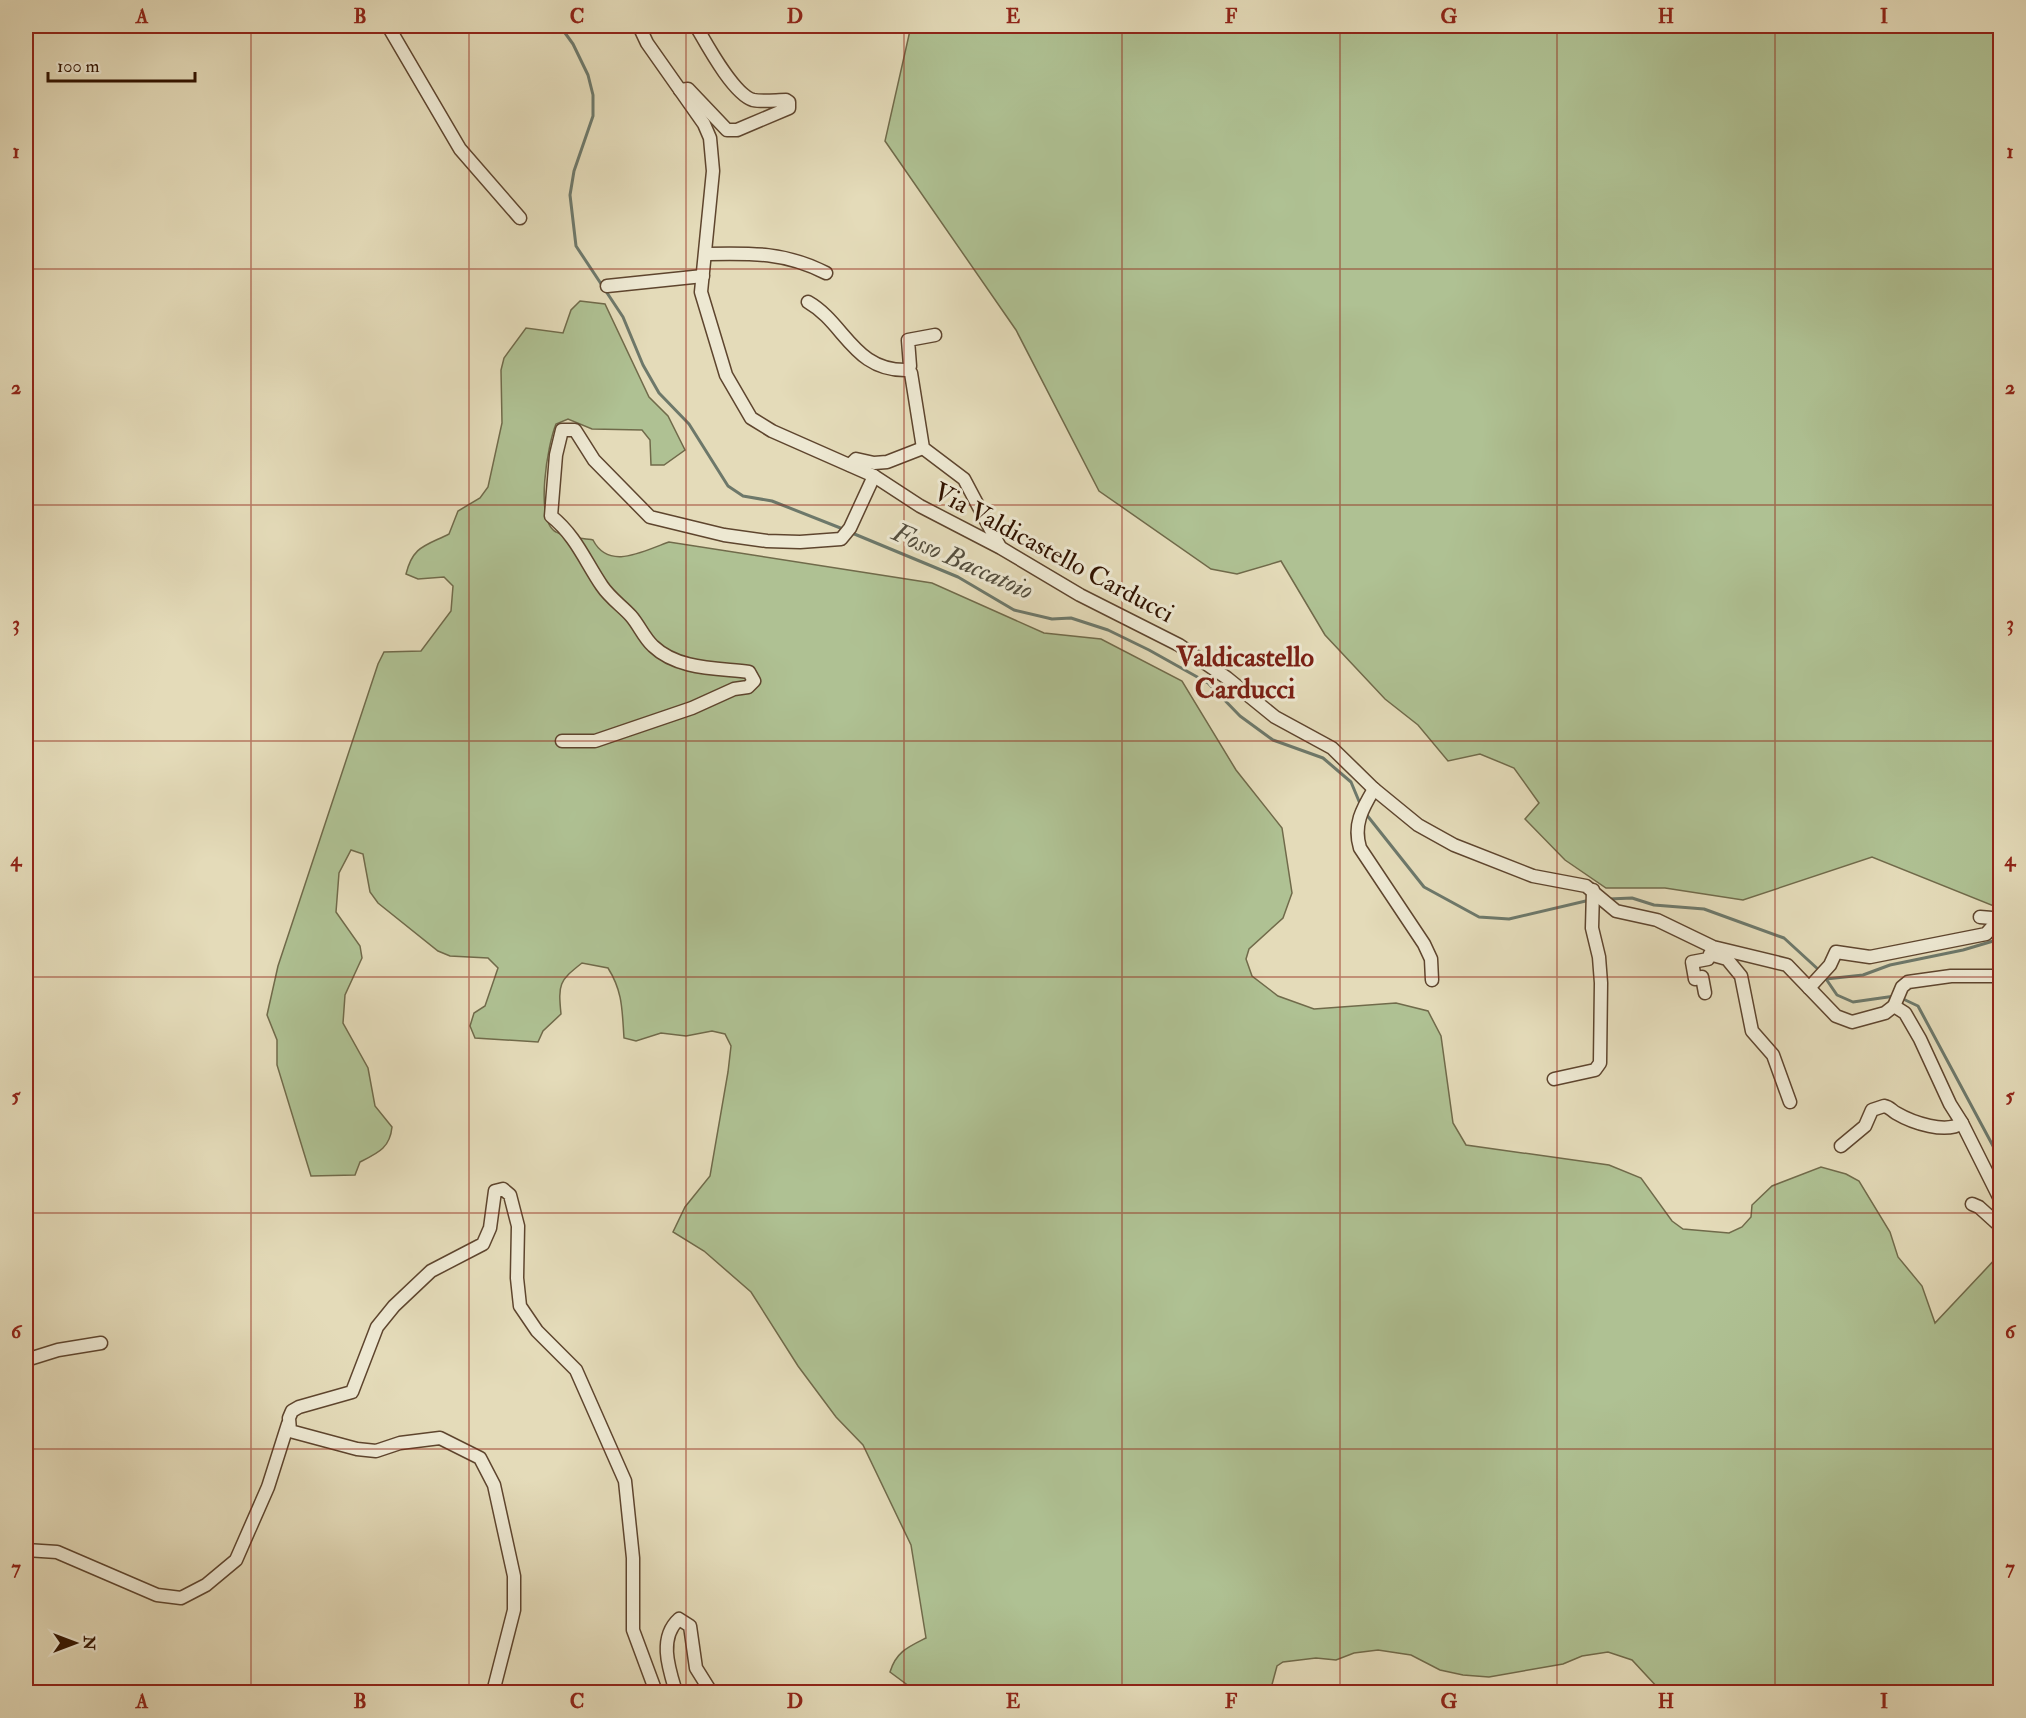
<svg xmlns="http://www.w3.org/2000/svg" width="2026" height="1718" font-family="'IM FELL Double Pica',serif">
	<rect width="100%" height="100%" fill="#e4dbb9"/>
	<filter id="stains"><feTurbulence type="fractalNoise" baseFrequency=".00333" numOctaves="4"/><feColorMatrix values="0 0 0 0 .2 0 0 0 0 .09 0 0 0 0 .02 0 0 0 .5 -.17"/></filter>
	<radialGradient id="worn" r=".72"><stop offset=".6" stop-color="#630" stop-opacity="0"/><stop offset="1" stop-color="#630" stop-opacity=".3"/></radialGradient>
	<g fill="#afc193" stroke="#706a4a" stroke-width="1.5">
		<polygon points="911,26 2000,26 2000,912 1999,908 1872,857 1743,900 1665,888 1606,888 1565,860 1525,819 1539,803 1514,768 1480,754 1448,761 1418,725 1385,699 1325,635 1281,561 1237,574 1211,569 1099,491 1016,330 885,141"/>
		<path d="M580,301L605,304L649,397L668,416L685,450L664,465H651L650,440L642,430L592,429L568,419L556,424C548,443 534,520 556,532C565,538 582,538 593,540C609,571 643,551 669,542L932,583L1044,633L1101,639L1182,681L1236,770L1282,828L1292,893L1283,918L1249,949L1246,959L1252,976L1278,996L1314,1009L1396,1003L1428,1011L1441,1036L1453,1123L1466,1145L1609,1165L1641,1178L1672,1221L1683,1229L1729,1233L1742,1227L1751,1217L1752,1205L1772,1186L1821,1167L1846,1174L1859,1181L1890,1232L1898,1257L1922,1286L1935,1323L2000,1254V1692H1659V1689L1632,1660L1608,1652L1582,1656L1563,1664L1489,1677L1463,1675L1440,1670L1411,1655L1378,1650L1354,1653L1336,1660L1316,1658L1283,1662L1277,1666L1270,1692H917L890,1672C896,1652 908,1647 926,1638L911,1545L863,1445L836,1417L798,1366L751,1292L704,1251L673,1232L685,1207L710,1176L728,1072L731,1046L725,1034L712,1031L686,1036L661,1033L636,1041L624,1038C622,1010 623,992 608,968L582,963C559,981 558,984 561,1014L543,1031L538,1042L475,1038L470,1026L474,1013L485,1006L498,968L488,958L450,956L438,951L378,903L370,892L363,854L351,850L339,873L336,912L360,946L362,958L345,995L343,1023L368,1068L375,1106L392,1127C390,1148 378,1153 360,1162L355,1175L311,1176L277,1065V1040L267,1015L278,966L378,664L384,652L421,651L451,611L453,586L444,577L418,579L406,574C413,546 425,546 449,534L458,511L480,498L488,487L502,423L501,370L504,358L526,328L563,333L571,310Z"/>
	</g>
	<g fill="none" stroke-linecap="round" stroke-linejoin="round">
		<g stroke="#6d786a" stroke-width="3">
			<polyline points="560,26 573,44 588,75 593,95 593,116 574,171 570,195 576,246 623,317 643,365 659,393 689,424 728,486 743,496 772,501 843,529"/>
			<polyline points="852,533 958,577 1014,610 1052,619 1071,618 1108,630 1149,650 1208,683 1240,716 1273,740 1323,758 1351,782 1361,806"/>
			<polyline points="1366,814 1424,887 1479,917 1509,919 1590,900"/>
			<polyline points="1609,899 1632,898 1654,905 1704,909 1784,938 1820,971"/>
			<polyline points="1824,976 1837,995 1853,1002 1895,996"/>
			<polyline points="1826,979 1863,975 1890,965 1963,950 2000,939"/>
			<polyline points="1901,998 1918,1006 2000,1159"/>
		</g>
		<defs>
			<g id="minor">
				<polyline points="388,26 460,149 520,218"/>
				<polyline points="639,26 647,43 704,124 710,138 713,171 701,292 726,375 751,418 772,431 874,476 920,506 1001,548 1080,595 1179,645 1227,678 1275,717 1332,748 1374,789 1418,825 1454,845 1533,876 1586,886 1616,911 1657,920 1713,947 1787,965 1836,1016 1852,1022 1885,1013 1894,1006 1902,987 1908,982 1951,976 2000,976"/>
				<path d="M680,90L688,89L727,130H737L789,108V102L786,100C777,100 763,102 753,100C733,94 706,43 696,26"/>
				<path d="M706,254C751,253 785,252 826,273"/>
				<polyline points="607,286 703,276"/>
				<path d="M808,302C845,323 854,372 908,370L911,373L923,448L964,479L1000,547"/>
				<polyline points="908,370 910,366 908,340 935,335"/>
				<polyline points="850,465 856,459 874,463 887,462 923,448"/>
				<path d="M562,741H595L692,708L734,689L748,687L754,681L749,672C718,668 678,670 653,646C644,638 639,625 631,616C622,606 610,598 602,586C585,561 576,536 551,516L556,455L562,430H575L594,460L650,517L724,535L767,541L800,542L841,539L850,528L874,476"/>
				<path d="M1374,789C1362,809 1353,825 1360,848L1424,944L1431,959L1432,980"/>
				<polyline points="1713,955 1727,959 1741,976 1752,1031 1773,1055 1790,1102"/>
				<polyline points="1809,988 1830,965 1836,952 1870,957 1986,934 1993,926 1992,918 1980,917"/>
				<polyline points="1705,993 1702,977 1695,979 1692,962 1708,959 1710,954 1713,955"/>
				<polyline points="1894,1006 1905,1013 1920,1039 1950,1104 1962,1123 2000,1199"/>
				<polyline points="1554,1079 1595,1070 1600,1063 1601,983 1599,957 1592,928 1593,890"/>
				<path d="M1841,1146L1865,1126L1872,1110L1884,1106C1890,1107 1891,1110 1896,1113C1913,1123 1946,1134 1962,1123"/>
				<polyline points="1972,1204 1979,1207 2000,1226"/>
				<polyline points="26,1360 58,1350 101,1343"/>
				<polyline points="26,1550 57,1552 157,1595 181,1598 206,1585 236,1560 268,1487 288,1424"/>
				<polyline points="493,1692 514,1610 514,1576 494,1485 480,1458 440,1438 400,1443 376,1451 357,1449 290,1431 289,1418 292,1411 299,1407 352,1392 377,1327 394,1306 431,1271 483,1244 490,1228 495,1191 503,1189 510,1195 518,1226 517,1278 520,1306 537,1331 576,1370 625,1481 633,1558 633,1630 656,1692"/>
				<path d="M676,1692C669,1669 658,1638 679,1619L690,1626L696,1668L711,1692"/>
			</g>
		</defs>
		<use href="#minor" stroke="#5e452e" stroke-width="15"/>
		<use href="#minor" stroke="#ede8d2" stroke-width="12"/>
	</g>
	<path fill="none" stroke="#8f2418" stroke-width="1.5" stroke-opacity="0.55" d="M251,26V1692M469,26V1692M686,26V1692M904,26V1692M1122,26V1692M1340,26V1692M1557,26V1692M1775,26V1692M26,269H2000M26,505H2000M26,741H2000M26,977H2000M26,1213H2000M26,1449H2000"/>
	<g text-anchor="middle" stroke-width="6" stroke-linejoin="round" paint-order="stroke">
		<g font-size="26" fill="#311300" stroke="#ede8d2">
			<text transform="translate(1054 552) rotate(28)" y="9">Via Valdicastello Carducci</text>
		</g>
		<g font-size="27" font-style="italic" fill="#544e3e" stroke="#ede8d2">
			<text transform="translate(963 561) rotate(24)" y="9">Fosso Baccatoio</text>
		</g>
		<g font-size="28" font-weight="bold" fill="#7a1f14" stroke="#ede8d2">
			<text x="1245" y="666">Valdicastello<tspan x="1245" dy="32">Carducci</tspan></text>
		</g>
	</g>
	<rect width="2026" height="1718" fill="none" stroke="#e4dbb9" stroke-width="66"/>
	<g transform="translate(75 1643) rotate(90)" stroke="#ede8d2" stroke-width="4.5" paint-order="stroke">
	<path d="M0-4.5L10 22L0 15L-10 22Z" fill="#311300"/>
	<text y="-9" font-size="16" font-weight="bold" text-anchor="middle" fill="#311300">N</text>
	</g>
	<path d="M48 72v9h147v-9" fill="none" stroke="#311300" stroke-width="3"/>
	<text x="57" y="72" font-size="18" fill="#311300" stroke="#ede8d2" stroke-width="4.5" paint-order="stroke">100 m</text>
	<rect x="33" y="33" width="1960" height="1652" fill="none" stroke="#8f2418" stroke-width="2"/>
	<g font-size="20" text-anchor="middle" font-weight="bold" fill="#8f2418">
		<text x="142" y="23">A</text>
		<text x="360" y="23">B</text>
		<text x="577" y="23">C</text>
		<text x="795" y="23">D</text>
		<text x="1013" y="23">E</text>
		<text x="1231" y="23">F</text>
		<text x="1449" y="23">G</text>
		<text x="1666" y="23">H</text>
		<text x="1884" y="23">I</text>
		<text x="16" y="158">1</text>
		<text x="2010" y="158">1</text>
		<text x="16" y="394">2</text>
		<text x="2010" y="394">2</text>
		<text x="16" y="630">3</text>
		<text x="2010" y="630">3</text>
		<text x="16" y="866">4</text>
		<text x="2010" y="866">4</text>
		<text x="16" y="1102">5</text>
		<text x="2010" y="1102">5</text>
		<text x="16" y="1338">6</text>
		<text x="2010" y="1338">6</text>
		<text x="16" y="1574">7</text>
		<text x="2010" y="1574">7</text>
		<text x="142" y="1708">A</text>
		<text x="360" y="1708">B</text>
		<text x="577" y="1708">C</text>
		<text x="795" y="1708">D</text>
		<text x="1013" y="1708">E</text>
		<text x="1231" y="1708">F</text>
		<text x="1449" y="1708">G</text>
		<text x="1666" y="1708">H</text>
		<text x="1884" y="1708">I</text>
	</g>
	<rect width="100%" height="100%" filter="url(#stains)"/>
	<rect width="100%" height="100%" fill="url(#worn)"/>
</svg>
